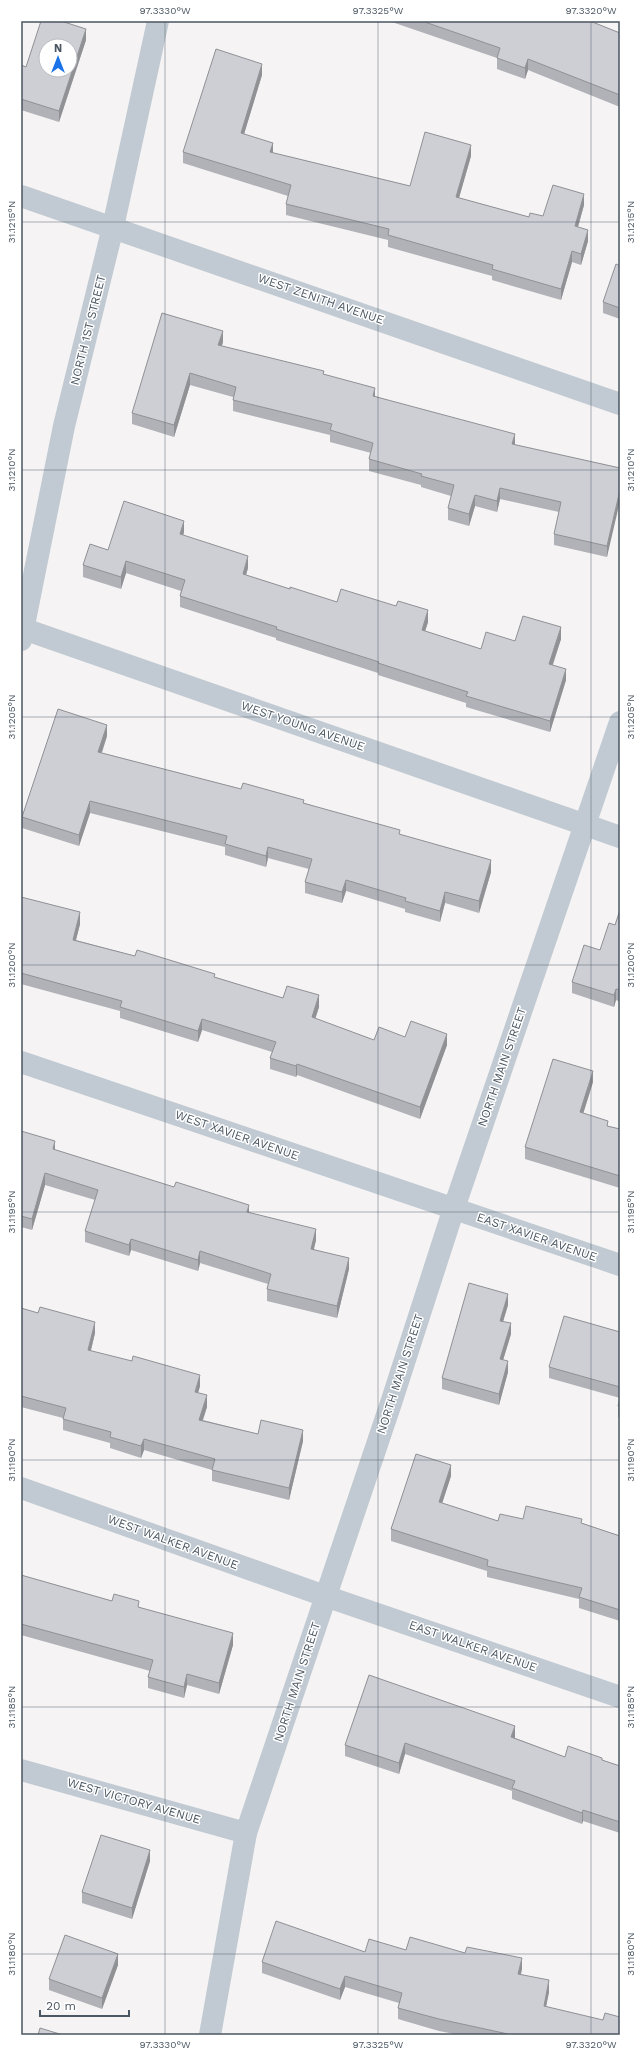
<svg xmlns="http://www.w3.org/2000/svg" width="641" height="2056" font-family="'Work Sans',sans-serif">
	<rect width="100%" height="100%" fill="#f5f3f3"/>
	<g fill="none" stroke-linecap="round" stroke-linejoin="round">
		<g stroke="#c1cad2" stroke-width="22">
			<polyline points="21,196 620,404"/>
			<polyline points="21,628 620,837"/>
			<polyline points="21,640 64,426 113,227 158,21"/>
			<polyline points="21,1062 620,1265"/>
			<polyline points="21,1488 325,1596 620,1697"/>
			<polyline points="21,1770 246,1833"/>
			<polyline points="210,2035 246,1833 392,1400 454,1208 620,722"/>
		</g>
	</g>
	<g fill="#b0b2b7">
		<polygon points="389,21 590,21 620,33 620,107 528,70 525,79 497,69 497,58"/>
		<polygon points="86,40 59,122 21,110 21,65 26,67"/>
		<polygon points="262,75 244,134 273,153 410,186 471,156 459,198 529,217 543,216 584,205 578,227 588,241 581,265 572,262 561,300 492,280 492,276 388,247 388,240 286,215 286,204 288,196 183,163 183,152"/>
		<polygon points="620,266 620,319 603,313 603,302"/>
		<polygon points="223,342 222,346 324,374 375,396 515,445 620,468 607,557 554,545 554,534 559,512 500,499 497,512 475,506 469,526 448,520 448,508 451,496 421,487 421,485 369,471 369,459 371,453 330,442 330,435 233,411 233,397 190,385 174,437 132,424 132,413"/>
		<polygon points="184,532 183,535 248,568 246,575 290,589 337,602 428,622 425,631 481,649 515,641 561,639 553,665 566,680 550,732 466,707 466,703 378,675 378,673 276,640 276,638 180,607 180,596 181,591 126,573 121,589 83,577 83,565 108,550"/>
		<polygon points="107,736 102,753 241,789 304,803 400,835 491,872 479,913 445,903 440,922 405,912 405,909 346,891 342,903 305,893 305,882 309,869 268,858 266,867 225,855 225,847 90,813 79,846 22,828 22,817"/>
		<polygon points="21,897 80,924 76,940 135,956 215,977 283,998 319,1007 315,1019 374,1040 405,1037 447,1045 420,1119 297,1075 296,1077 270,1069 270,1058 272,1052 202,1030 198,1042 120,1018 120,1011 21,984"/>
		<polygon points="620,910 620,1002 616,1000 614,1007 572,993 572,982 600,950 615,925"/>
		<polygon points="593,1082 583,1113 608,1126 620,1129 620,1188 525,1159 525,1147"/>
		<polygon points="21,1131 55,1150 249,1212 316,1240 314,1249 349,1269 337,1318 267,1301 267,1289 268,1284 200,1263 198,1271 131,1250 129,1256 85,1242 85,1231 95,1200 45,1185 32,1230 21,1227"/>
		<polygon points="508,1305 503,1321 511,1334 503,1360 508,1372 499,1405 442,1389 442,1378"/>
		<polygon points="21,1308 95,1333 91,1351 200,1386 198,1393 207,1407 203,1420 258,1434 303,1441 289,1500 212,1481 212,1470 144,1450 141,1458 110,1448 110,1443 63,1430 63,1418 21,1407"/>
		<polygon points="620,1332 620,1398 549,1378 549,1367"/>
		<polygon points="620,1398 620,1418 618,1417 618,1406"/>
		<polygon points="451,1476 442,1503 498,1521 523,1519 582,1523 620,1536 620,1621 579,1608 579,1599 487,1577 487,1571 391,1541 391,1529"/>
		<polygon points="21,1575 112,1601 139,1607 233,1645 219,1694 187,1685 184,1698 148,1688 148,1677 150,1671 21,1635"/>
		<polygon points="515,1738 565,1757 602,1760 620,1766 620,1833 583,1821 582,1824 512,1799 512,1791 405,1754 399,1774 345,1756 345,1745"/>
		<polygon points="150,1861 132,1919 82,1903 82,1892"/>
		<polygon points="406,1950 522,1969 521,1974 549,1992 546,2006 620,2035 460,2035 439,2031 398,2019 398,2008 399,2003 345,1987 340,2000 262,1973 262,1962 365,1952"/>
		<polygon points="118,1965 102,2009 49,1990 49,1979"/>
	</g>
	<g fill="#909195">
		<polygon points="86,29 86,40 59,122 59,111"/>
		<polygon points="528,59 528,70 525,79 525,68"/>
		<polygon points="262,64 262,75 241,144 241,133"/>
		<polygon points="273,143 273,155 270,152"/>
		<polygon points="471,145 471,156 456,208 456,197"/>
		<polygon points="584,194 584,205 575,237 575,226"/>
		<polygon points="588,230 588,241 581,265 581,254"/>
		<polygon points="572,251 572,262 561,300 561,289"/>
		<polygon points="223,331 223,342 218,357 218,345"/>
		<polygon points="190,373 190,385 174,437 174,425"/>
		<polygon points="375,388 375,399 373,396"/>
		<polygon points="515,434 515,445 512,444"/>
		<polygon points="500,488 500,499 497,512 497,501"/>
		<polygon points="620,490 620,501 607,557 607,546"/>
		<polygon points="475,495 475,506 469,526 469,514"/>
		<polygon points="184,521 184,532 180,546 180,534"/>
		<polygon points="248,556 248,568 243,585 243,574"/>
		<polygon points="126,561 126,573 121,589 121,577"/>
		<polygon points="428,610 428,622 422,641 422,630"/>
		<polygon points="561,627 561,639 549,675 549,664"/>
		<polygon points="566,669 566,680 550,732 550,721"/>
		<polygon points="107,725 107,736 98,763 98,752"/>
		<polygon points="90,801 90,813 79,846 79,835"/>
		<polygon points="268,847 268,858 266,867 266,856"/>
		<polygon points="491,860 491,872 479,913 479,901"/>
		<polygon points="346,880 346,891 342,903 342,892"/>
		<polygon points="445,892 445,903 440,922 440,911"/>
		<polygon points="80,912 80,924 73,951 73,940"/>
		<polygon points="616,989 616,1000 614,1007 614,995"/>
		<polygon points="319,995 319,1007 312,1029 312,1017"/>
		<polygon points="202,1019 202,1030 198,1042 198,1031"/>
		<polygon points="447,1034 447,1045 420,1119 420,1107"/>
		<polygon points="297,1064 297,1075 296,1077 296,1066"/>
		<polygon points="593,1071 593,1082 580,1124 580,1112"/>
		<polygon points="55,1141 55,1153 53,1149"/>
		<polygon points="45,1173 45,1185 32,1230 32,1219"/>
		<polygon points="249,1205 249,1216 247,1212"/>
		<polygon points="316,1229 316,1240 311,1260 311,1249"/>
		<polygon points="131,1239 131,1250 129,1256 129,1245"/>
		<polygon points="200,1251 200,1263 198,1271 198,1260"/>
		<polygon points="349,1258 349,1269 337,1318 337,1306"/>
		<polygon points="508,1294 508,1305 500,1332 500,1321"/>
		<polygon points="95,1322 95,1333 88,1361 88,1350"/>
		<polygon points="511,1323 511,1334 500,1370 500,1359"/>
		<polygon points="508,1361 508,1372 499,1405 499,1394"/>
		<polygon points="200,1375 200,1386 195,1404 195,1392"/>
		<polygon points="207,1395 207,1407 199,1431 199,1420"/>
		<polygon points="303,1430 303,1441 289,1500 289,1488"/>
		<polygon points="144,1439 144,1450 141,1458 141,1446"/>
		<polygon points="451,1465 451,1476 439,1513 439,1502"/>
		<polygon points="233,1633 233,1645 219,1694 219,1683"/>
		<polygon points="187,1674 187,1685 184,1698 184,1687"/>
		<polygon points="515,1726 515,1738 511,1748 511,1737"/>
		<polygon points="405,1743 405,1754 399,1774 399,1763"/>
		<polygon points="583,1810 583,1821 582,1824 582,1813"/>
		<polygon points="150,1850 150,1861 132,1919 132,1908"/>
		<polygon points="118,1954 118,1965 102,2009 102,1998"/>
		<polygon points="522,1958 522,1969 518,1985 518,1974"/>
		<polygon points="345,1976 345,1987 340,2000 340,1989"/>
		<polygon points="549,1980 549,1992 544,2017 544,2006"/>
	</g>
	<g fill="#cdcfd5" stroke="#909195" fill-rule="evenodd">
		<path d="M41,21H61L86,29L59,111L21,99V65L26,67ZM46,46H70V70H46Z"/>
		<polygon points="422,21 590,21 620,33 620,95 528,59 525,68 497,58 500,48"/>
		<polygon points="216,49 262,64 241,133 273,143 270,152 410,186 425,132 471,145 456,197 529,217 530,213 543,216 553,185 584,194 575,226 588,230 581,254 572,251 561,289 492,269 493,265 388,235 389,229 286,204 291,185 183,152"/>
		<polygon points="616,264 620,266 620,308 603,302"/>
		<polygon points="162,313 223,331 218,345 324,371 323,374 375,388 373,396 515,434 512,444 620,468 620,490 607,546 554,534 561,502 500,488 497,501 475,495 469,514 448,508 454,485 421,476 422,474 369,459 373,443 330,430 332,424 233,400 236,387 190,373 174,425 132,413"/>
		<polygon points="124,501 184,521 180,534 248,556 243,574 290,589 290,587 337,602 341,589 396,606 398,601 428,610 422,630 481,649 486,632 515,641 523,616 561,627 549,664 566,669 550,721 466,696 468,692 378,663 379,662 276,629 277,627 180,596 185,580 126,561 121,577 83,565 90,544 108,550"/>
		<polygon points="58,709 107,725 98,752 241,789 243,783 304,800 303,803 400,830 399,834 491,860 479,901 445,892 440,911 405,901 406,898 346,880 342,892 305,882 312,859 268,847 266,856 225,844 227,836 90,801 79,835 22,817"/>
		<polygon points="21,897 80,912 73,940 135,956 137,950 215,974 214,977 283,998 287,986 319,995 312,1017 374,1040 379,1027 405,1037 411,1021 447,1034 420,1107 297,1064 296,1066 270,1058 276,1042 202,1019 198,1031 120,1007 122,1001 21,973"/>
		<polygon points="620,910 620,990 616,989 614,995 572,982 584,945 600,950 609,923 615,925"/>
		<polygon points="553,1059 593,1071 580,1112 608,1121 607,1126 620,1129 620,1176 525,1147"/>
		<polygon points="21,1131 55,1141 53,1149 174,1187 176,1182 249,1205 247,1212 316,1229 311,1249 349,1258 337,1306 267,1289 271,1274 200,1251 198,1260 131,1239 129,1245 85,1231 98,1190 45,1173 32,1219 21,1216"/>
		<polygon points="469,1283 508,1294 500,1321 511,1323 500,1359 508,1361 499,1394 442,1378"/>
		<polygon points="40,1307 95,1322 88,1350 132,1361 133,1356 200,1375 195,1392 207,1395 199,1420 258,1434 261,1420 303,1430 289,1488 212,1470 215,1459 144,1439 141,1446 110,1437 111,1432 63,1419 66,1408 21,1396 21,1308 38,1313"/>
		<polygon points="564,1316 620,1332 620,1387 549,1367"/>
		<polygon points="620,1398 620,1406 618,1406"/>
		<polygon points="416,1454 451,1465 439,1502 498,1521 500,1514 523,1519 526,1506 582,1519 581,1523 620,1536 620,1610 579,1597 582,1588 487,1566 488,1560 391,1529"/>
		<polygon points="21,1575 112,1601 114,1594 139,1601 138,1607 233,1633 219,1683 187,1674 184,1687 148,1677 153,1660 21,1624"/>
		<polygon points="369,1675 515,1726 511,1737 565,1757 568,1746 602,1758 602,1760 620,1766 620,1822 583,1810 582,1813 512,1788 515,1781 405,1743 399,1763 345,1745"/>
		<polygon points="101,1835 150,1850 132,1908 82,1892"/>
		<polygon points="276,1921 365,1952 369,1939 406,1950 410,1937 465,1953 467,1947 522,1958 518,1974 549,1980 544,2006 603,2020 605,2013 620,2017 620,2035 508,2035 508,2034 439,2019 398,2008 402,1993 345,1976 340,1989 262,1962"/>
		<polygon points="65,1935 118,1954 102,1998 49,1979"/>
		<polygon points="40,2028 63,2035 38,2035"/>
	</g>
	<path fill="none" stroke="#4a5661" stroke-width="1" stroke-opacity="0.45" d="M165,21V2035M378,21V2035M591,21V2035M21,222H620M21,470H620M21,717H620M21,965H620M21,1212H620M21,1460H620M21,1707H620M21,1954H620"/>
	<g text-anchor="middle" stroke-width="3" stroke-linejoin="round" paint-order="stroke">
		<g font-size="12" fill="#4a5661" stroke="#fff">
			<text transform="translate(321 299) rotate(19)" y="4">WEST ZENITH AVENUE</text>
			<text transform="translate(88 330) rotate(-76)" y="4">NORTH 1ST STREET</text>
			<text transform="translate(303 726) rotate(19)" y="4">WEST YOUNG AVENUE</text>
			<text transform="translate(502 1067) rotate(-71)" y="4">NORTH MAIN STREET</text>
			<text transform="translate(237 1135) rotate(19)" y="4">WEST XAVIER AVENUE</text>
			<text transform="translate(537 1237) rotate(19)" y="4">EAST XAVIER AVENUE</text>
			<text transform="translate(400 1374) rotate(-72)" y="4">NORTH MAIN STREET</text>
			<text transform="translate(173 1542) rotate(20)" y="4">WEST WALKER AVENUE</text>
			<text transform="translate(473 1646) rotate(19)" y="4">EAST WALKER AVENUE</text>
			<text transform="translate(297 1682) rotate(-72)" y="4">NORTH MAIN STREET</text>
			<text transform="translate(134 1801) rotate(16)" y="4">WEST VICTORY AVENUE</text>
		</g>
	</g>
	<rect width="641" height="2056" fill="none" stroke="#ffffff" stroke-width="44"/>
	<g transform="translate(58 58)"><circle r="19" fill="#ffffff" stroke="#b7bbc0"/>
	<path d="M0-3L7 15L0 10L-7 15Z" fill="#1a73e8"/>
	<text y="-6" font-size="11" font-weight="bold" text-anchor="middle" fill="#4a5661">N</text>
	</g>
	<path d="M40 2010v6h89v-6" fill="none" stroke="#4a5661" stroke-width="2"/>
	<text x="46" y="2010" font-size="12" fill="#4a5661" stroke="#ffffff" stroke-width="3" paint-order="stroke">20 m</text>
	<rect x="22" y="22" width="597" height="2012" fill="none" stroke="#4a5661" stroke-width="1.5"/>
	<g font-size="10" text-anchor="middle" fill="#4a5661">
		<text x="165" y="14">97.3330°W</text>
		<text x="378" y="14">97.3325°W</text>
		<text x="591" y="14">97.3320°W</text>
		<text transform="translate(11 222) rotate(-90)" y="4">31.1215°N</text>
		<text transform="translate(630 222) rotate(-90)" y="4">31.1215°N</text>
		<text transform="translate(11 470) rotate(-90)" y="4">31.1210°N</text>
		<text transform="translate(630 470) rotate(-90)" y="4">31.1210°N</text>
		<text transform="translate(11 717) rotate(-90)" y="4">31.1205°N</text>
		<text transform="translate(630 717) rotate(-90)" y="4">31.1205°N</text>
		<text transform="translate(11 965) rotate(-90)" y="4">31.1200°N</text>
		<text transform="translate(630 965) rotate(-90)" y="4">31.1200°N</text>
		<text transform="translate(11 1212) rotate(-90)" y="4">31.1195°N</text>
		<text transform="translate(630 1212) rotate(-90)" y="4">31.1195°N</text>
		<text transform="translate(11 1460) rotate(-90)" y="4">31.1190°N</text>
		<text transform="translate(630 1460) rotate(-90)" y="4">31.1190°N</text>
		<text transform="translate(11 1707) rotate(-90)" y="4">31.1185°N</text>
		<text transform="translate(630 1707) rotate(-90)" y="4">31.1185°N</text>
		<text transform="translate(11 1954) rotate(-90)" y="4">31.1180°N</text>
		<text transform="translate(630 1954) rotate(-90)" y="4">31.1180°N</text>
		<text x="165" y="2048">97.3330°W</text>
		<text x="378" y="2048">97.3325°W</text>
		<text x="591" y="2048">97.3320°W</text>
	</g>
</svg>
